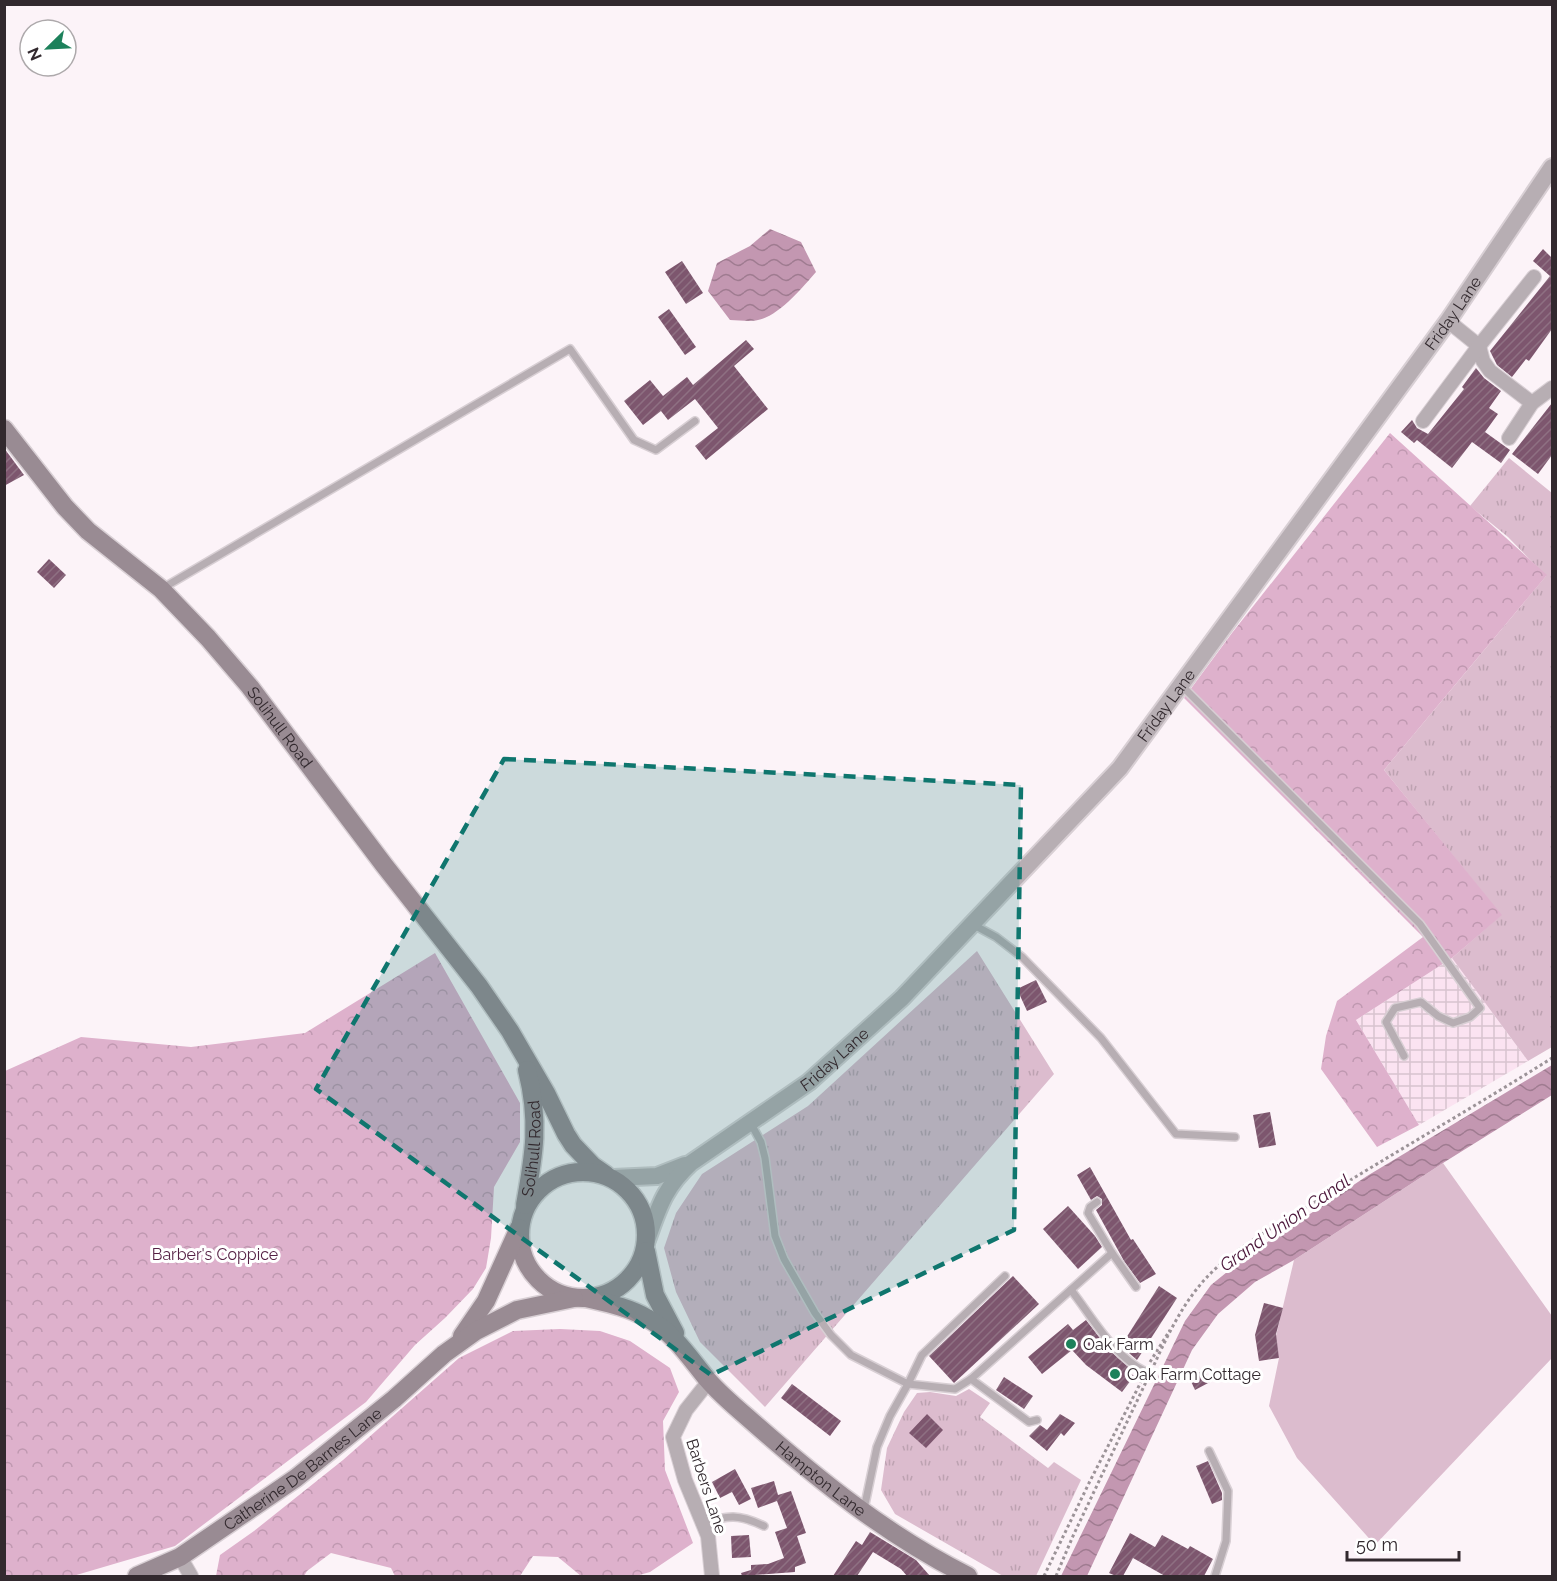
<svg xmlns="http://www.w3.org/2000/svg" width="1557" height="1581" font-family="Raleway,sans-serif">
	<defs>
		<pattern id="industrial-grid" width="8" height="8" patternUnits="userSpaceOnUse" patternTransform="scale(1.5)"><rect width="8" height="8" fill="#fbe3f1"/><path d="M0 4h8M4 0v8" fill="none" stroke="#d8c3cf"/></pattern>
		<pattern id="grass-tufts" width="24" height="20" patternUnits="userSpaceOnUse" patternTransform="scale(1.5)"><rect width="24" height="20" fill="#dcbcce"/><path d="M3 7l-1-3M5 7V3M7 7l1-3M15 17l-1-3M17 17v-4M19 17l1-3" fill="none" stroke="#bda2b1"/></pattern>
		<pattern id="forest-crowns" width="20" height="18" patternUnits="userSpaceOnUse" patternTransform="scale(1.5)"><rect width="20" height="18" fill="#deb1cc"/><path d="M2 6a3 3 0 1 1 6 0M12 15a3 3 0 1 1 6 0" fill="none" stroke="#bf98b0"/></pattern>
		<pattern id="water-waves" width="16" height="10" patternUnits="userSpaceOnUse" patternTransform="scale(1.5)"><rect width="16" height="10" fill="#c397b1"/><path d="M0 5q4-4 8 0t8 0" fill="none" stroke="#9f7b90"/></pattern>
		<pattern id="building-hatch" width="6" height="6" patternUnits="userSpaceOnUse" patternTransform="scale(1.5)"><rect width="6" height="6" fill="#7d566e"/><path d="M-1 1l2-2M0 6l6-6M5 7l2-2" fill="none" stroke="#8e7082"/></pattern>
	</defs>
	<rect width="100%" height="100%" fill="#fcf3f8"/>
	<polygon fill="url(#industrial-grid)" points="1452,958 1528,1061 1419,1125 1356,1020"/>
	<g fill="url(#grass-tufts)">
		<polygon points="1509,458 1552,493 1552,1047 1528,1061 1452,958 1501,915 1384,770 1546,576 1508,537 1470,506"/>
		<polygon points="977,951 1054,1074 765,1407 700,1342 676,1292 664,1248 676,1213 702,1174 808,1106"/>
		<polygon points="969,1389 990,1403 980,1417 1048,1468 1054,1462 1081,1480 1036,1576 1003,1576 895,1514 881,1490 887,1448 904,1412 917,1393 930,1392 956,1396"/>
	</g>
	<g fill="url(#forest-crowns)">
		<polygon points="1390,433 1547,575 1384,770 1502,915 1452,958 1356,1020 1419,1125 1377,1147 1321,1069 1326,1036 1337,1001 1423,937 1184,698 1232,633"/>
		<polygon points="435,953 520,1103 520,1142 494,1187 491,1238 486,1268 473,1289 445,1318 415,1345 366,1402 175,1546 73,1576 5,1576 5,1071 81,1037 191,1047 305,1033"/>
		<polygon points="560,1329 600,1331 630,1341 670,1368 679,1392 663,1421 665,1470 693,1543 650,1572 636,1576 581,1576 558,1557 533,1556 520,1576 395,1576 391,1568 331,1553 307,1571 304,1576 216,1576 220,1555 254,1531 343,1460 459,1358 513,1331"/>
	</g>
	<polygon fill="#dcbcce" points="1443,1163 1552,1316 1552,1358 1375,1545 1297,1458 1269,1406 1279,1358 1276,1336 1294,1260"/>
	<g fill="url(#water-waves)">
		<path d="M770,229L801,242L816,272C803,287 779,316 758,320C750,322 739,320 730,320L708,291L717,263L750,246Z"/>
		<polygon points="1552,1065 1552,1095 1443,1163 1294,1260 1255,1282 1218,1314 1192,1350 1087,1576 1061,1576 1185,1321 1211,1285 1248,1255 1367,1176"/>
	</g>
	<g fill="url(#building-hatch)">
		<polygon points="1543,249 1552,258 1552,329 1529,361 1526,359 1512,377 1497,365 1490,351 1550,276 1533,261"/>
		<polygon points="682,261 703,293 686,304 665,272"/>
		<polygon points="669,309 696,347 685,355 658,317"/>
		<polygon points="746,340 754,349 734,366 768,409 706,460 695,446 718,428 695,399 668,420 661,411 643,425 624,401 650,380 663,396 687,377 693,385"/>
		<polygon points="1476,368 1484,378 1501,391 1489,408 1498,414 1485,432 1510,450 1501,463 1472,442 1452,468 1417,440 1414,443 1401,432 1412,420 1417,428 1428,434 1464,389 1462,387"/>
		<polygon points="1552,403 1552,455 1538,474 1512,454"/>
		<polygon points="4,448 24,475 4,486"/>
		<polygon points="49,559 66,575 54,588 37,572"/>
		<polygon points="1036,980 1047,1002 1027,1011 1017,989"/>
		<polygon points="1270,1112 1276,1145 1259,1148 1253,1115"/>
		<polygon points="1090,1167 1131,1240 1133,1239 1156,1274 1140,1283 1124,1261 1096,1210 1102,1205 1102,1199 1097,1196 1091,1200 1077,1175"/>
		<polygon points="1068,1206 1095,1236 1102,1247 1078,1269 1043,1229"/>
		<polygon points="1013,1276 1039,1304 954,1383 929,1356"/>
		<polygon points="1159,1286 1177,1298 1137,1360 1121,1346"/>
		<polygon points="1264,1303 1283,1308 1276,1334 1279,1358 1259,1361 1255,1335"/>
		<polygon points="1086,1320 1109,1350 1131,1369 1129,1372 1134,1376 1122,1392 1086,1365 1072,1350 1042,1374 1028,1357 1068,1324 1073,1330"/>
		<polygon points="1204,1370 1210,1382 1195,1390 1189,1377"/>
		<polygon points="1004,1377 1033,1396 1024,1409 996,1390"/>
		<polygon points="792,1384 841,1421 830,1436 781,1398"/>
		<polygon points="927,1414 943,1430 926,1448 909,1433"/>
		<polygon points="1060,1414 1075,1423 1064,1436 1061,1433 1047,1451 1029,1436 1040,1425 1047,1430"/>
		<polygon points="1208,1461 1222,1493 1222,1500 1212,1504 1196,1466"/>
		<polygon points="735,1469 751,1499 739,1505 732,1492 720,1498 712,1482"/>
		<polygon points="774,1481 778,1495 791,1491 806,1533 797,1536 806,1563 795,1567 795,1572 742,1576 741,1573 751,1570 751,1565 768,1564 784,1558 775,1532 787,1528 777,1501 758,1508 751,1488"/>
		<polygon points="870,1532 916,1560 930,1576 907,1576 901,1569 873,1552 857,1576 833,1576 856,1541 862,1545"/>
		<polygon points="1130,1533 1155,1547 1162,1535 1188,1549 1190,1546 1213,1559 1204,1576 1165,1576 1133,1558 1123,1576 1116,1576 1109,1573"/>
		<polygon points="749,1535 751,1557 732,1558 731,1536"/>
	</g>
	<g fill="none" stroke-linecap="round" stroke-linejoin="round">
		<defs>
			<g id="service">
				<polyline points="163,588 570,349 634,440 656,450 695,421"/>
				<polyline points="1181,685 1420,924 1480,1008 1470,1017 1453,1023 1438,1016 1421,1002 1395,1008 1386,1022 1404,1056"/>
				<polyline points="972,924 996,937 1022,957 1101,1038 1176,1134 1235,1137"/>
				<polyline points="750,1122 761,1142 765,1158 775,1236 784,1259 815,1313 831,1335 851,1355 908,1384 922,1355 1005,1276"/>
				<polyline points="1097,1202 1090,1207 1088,1213 1112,1253 1136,1287"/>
				<path d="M1071,1290C1093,1318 1113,1356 1146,1372"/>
				<polyline points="971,1379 1029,1422 1037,1420"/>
				<polyline points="1209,1451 1228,1491 1226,1541 1215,1576"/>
				<polyline points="864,1509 877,1447 890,1416 908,1384 955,1389 971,1379 1112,1253"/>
				<path d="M702,1523C728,1515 739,1514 764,1526"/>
			</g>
			<g id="minor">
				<polyline points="1448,321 1479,346 1483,361 1490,371 1532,403"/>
				<polyline points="1423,421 1479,346 1534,277"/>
				<polyline points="1509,438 1532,403 1552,388"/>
				<polyline points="709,1381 686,1410 673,1437 685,1480 708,1536 712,1576"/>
				<polyline points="180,1557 191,1576"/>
			</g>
			<g id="tertiary">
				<polyline points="613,1178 657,1176 685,1165"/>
				<path id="s1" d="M647,1240C659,1207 664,1188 691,1163L809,1082L902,998L1120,768L1448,321L1552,167"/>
			</g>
			<g id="secondary">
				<path id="s2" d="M4,429L65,507L88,531L161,589L208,638L250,687L384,865L479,986L510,1031L546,1093L566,1134L573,1145L593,1166L606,1175"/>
				<circle cx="583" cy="1235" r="63"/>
				<path id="s3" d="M525,1205C534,1155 540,1121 527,1070"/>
				<polyline points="646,1251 655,1295 675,1333"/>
				<path id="s4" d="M586,1298C607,1303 628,1307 647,1318C673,1332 689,1357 707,1379C719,1393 733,1405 747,1417C816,1478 886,1535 968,1576"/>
				<polyline points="462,1336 486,1301 519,1228"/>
				<path id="s5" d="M137,1576L180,1557L296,1478L394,1399L444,1354L476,1331L517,1310L574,1298"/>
			</g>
		</defs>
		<use href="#service" stroke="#d8cfd4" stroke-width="10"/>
		<use href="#minor" stroke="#d8cfd4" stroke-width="16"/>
		<use href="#tertiary" stroke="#d8cfd4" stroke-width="20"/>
		<use href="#secondary" stroke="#d8cfd4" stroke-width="21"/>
		<g stroke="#9c9398" stroke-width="3" stroke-dasharray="3 3" stroke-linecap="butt">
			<polyline points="1150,1362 1170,1330"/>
			<path d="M1154,1365C1168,1334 1184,1301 1208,1276C1237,1246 1276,1226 1312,1204C1391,1154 1473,1108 1552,1058"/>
			<polyline points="1044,1576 1090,1481 1141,1382"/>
			<polyline points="1056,1576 1073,1536 1146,1382"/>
		</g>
		<use href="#service" stroke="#b7aeb3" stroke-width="7"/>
		<use href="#minor" stroke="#b7aeb3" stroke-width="14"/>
		<use href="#tertiary" stroke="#b7aeb3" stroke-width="16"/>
		<use href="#secondary" stroke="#998b93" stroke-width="18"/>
	</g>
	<path fill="#0f766e" fill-opacity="0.2" stroke="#0f766e" stroke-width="4.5" stroke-dasharray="12 8" stroke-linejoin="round" d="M504,759L1021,785L1014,1230L711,1375L316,1089Z"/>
	<g fill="#1d815b" stroke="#fff" stroke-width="2">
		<circle cx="1071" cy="1344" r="6"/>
		<circle cx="1115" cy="1374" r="6"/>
	</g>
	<g text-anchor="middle" stroke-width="6" stroke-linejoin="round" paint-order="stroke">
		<g font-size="16" fill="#32292e" stroke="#fff">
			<text dy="6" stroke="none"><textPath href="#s1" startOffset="1239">Friday Lane</textPath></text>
			<text dy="6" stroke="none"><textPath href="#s1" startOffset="753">Friday Lane</textPath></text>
			<text dy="6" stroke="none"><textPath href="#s2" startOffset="408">Solihull Road</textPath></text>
			<text dy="6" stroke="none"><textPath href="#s1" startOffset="267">Friday Lane</textPath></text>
			<text dy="6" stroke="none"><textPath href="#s3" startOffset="57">Solihull Road</textPath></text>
			<text dy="6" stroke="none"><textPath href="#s5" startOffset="198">Catherine De Barnes Lane</textPath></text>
			<text dy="6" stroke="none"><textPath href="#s4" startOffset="302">Hampton Lane</textPath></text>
			<text transform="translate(707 1486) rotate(72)" y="6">Barbers Lane</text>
		</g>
		<g font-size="16" fill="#541f43" stroke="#fff">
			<text x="215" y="1260">Barber's Coppice</text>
		</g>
		<g font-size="16" fill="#32292e" stroke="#fff" text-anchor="start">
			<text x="1083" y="1350">Oak Farm</text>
			<text x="1127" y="1380">Oak Farm Cottage</text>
		</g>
		<g font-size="18" font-style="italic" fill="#491438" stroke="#fff">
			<text transform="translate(1285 1223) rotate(-35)" y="6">Grand Union Canal</text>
		</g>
	</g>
	<rect width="1557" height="1581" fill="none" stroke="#32292e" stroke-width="12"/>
	<g transform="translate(48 48) rotate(246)"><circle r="28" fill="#ffffff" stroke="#ada9ab" stroke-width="1.5"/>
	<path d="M0-4.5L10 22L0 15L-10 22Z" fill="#1d815b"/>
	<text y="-9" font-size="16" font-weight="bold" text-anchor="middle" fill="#32292e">N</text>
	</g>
	<path d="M1347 1551v9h112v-9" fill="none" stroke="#32292e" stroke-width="3"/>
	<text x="1356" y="1551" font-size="18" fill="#32292e" stroke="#ffffff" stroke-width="4.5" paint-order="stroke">50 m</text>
</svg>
